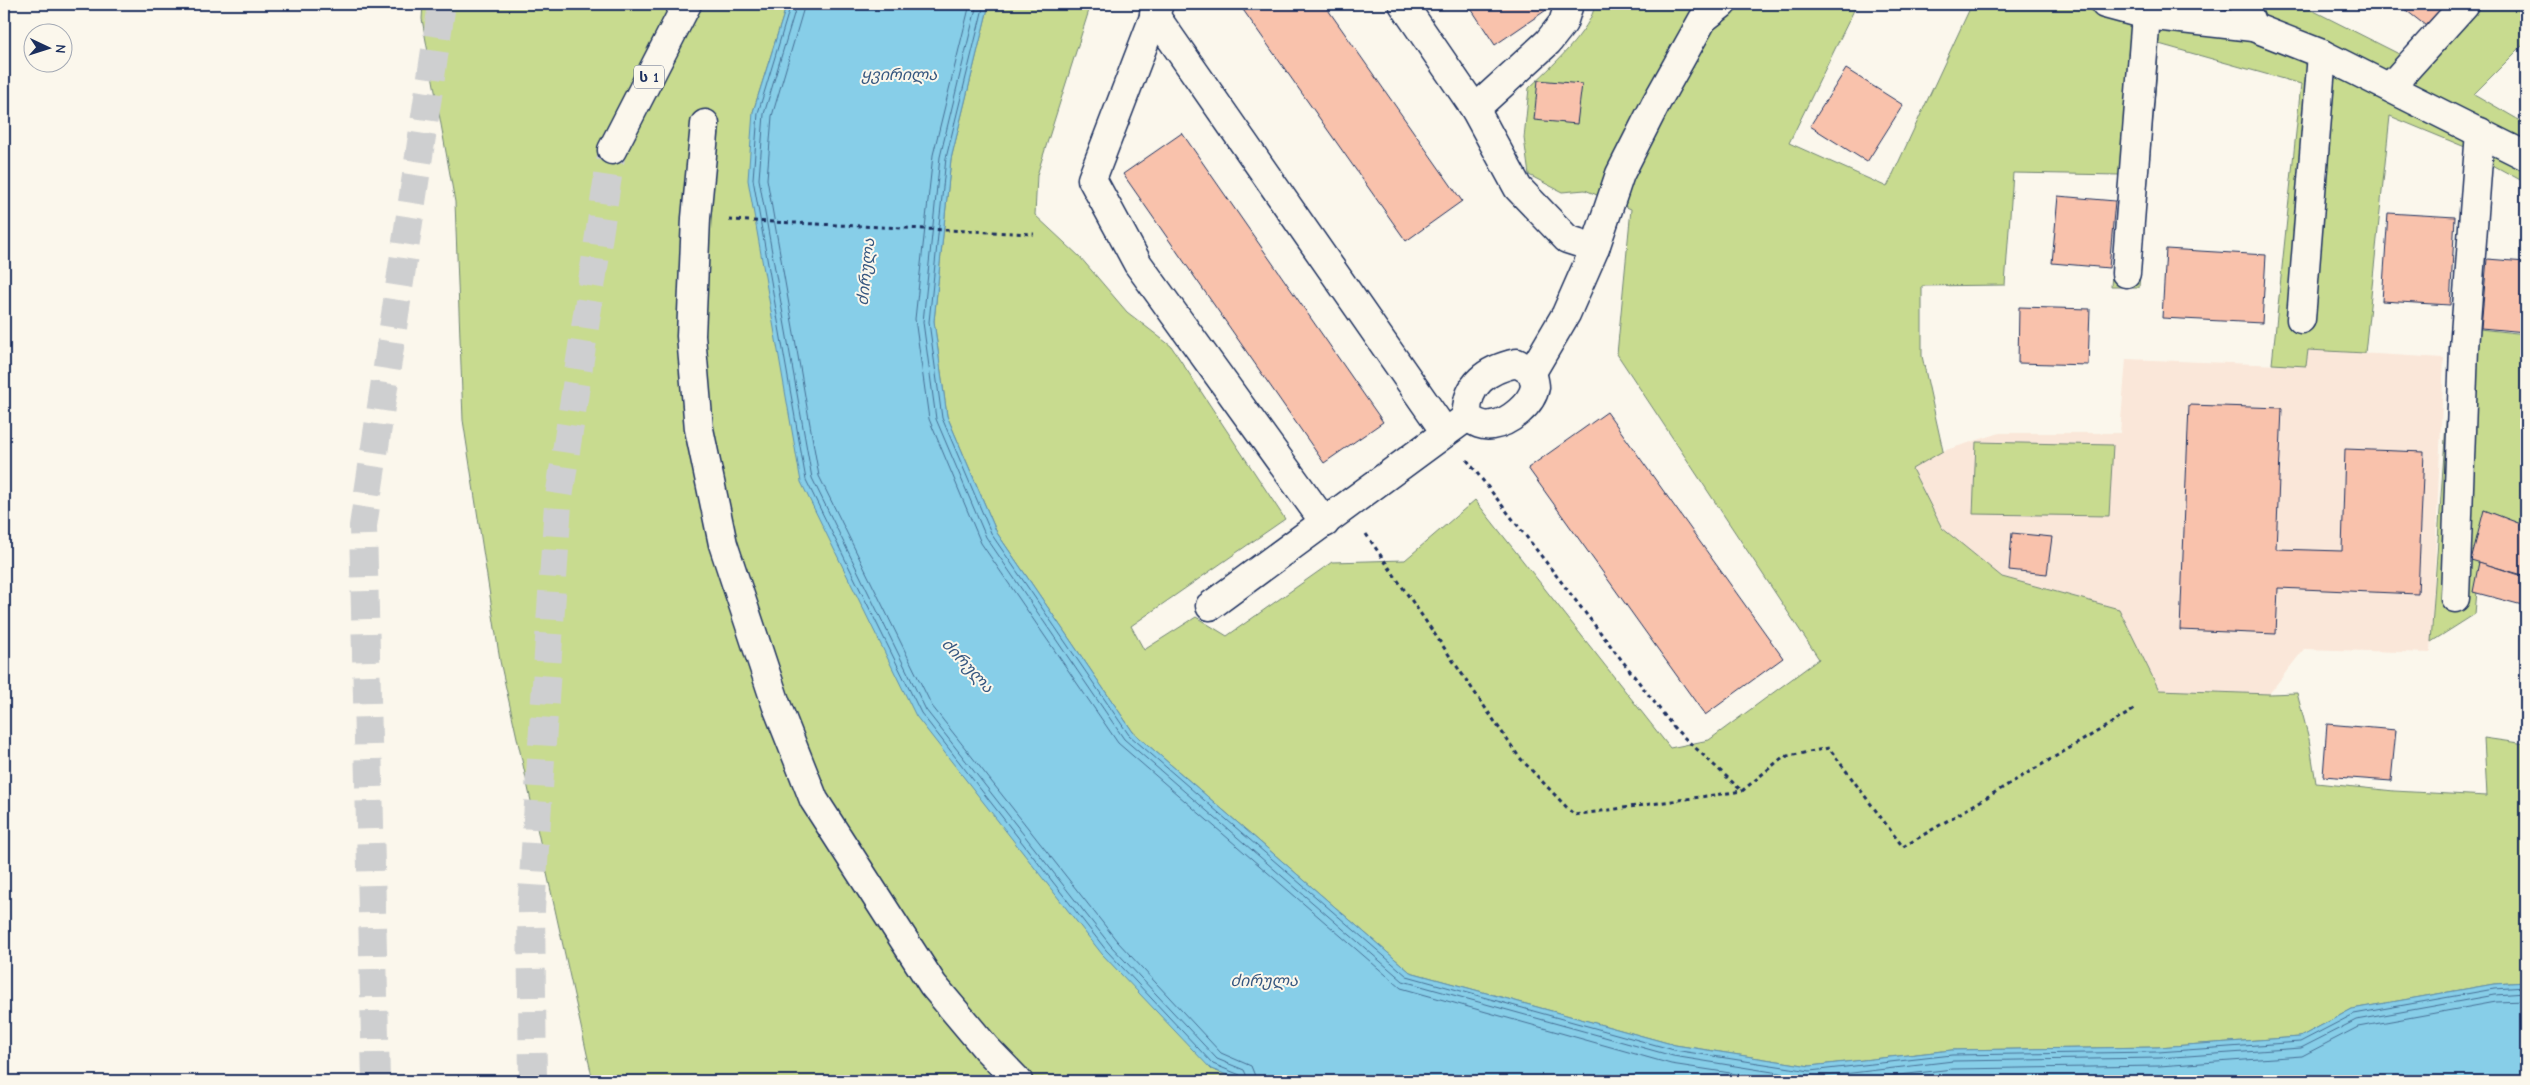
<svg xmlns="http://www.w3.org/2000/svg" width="2530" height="1085" font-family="'Comic Neue','Noto Sans Georgian',sans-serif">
	<rect width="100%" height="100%" fill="#fbf7ec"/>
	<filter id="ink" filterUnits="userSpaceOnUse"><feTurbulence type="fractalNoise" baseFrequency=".02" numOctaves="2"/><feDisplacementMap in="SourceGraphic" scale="10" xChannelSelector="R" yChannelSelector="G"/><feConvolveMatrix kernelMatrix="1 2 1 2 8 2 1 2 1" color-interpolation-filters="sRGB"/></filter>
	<g filter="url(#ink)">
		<polygon fill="#fae7d9" points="2308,350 2444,358 2431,653 2304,649 2269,694 2159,690 2119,609 2002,577 1942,528 1912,469 1943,451 2000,433 2120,433 2126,359 2306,366"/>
		<g fill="#c8db8f" stroke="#728576">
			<polygon points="423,4 787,4 753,112 1211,1069 1244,1081 593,1081 500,661 463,420 455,202 422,19"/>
			<path d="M989,4H1091L1037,175L1035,215L1080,257L1127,312L1171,346L1285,519L1131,626L1144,650L1196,617L1227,636L1332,562L1405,560L1475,500L1670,748L1709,740L1819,659L1617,354L1631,209L1585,190L1562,192L1529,175L1524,138L1529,88C1549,69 1592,30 1595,4H1857L1789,143L1887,187L1972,4H2300L2405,57L2454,4H2526V42L2474,94L2526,124V183L2489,163L2479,329L2526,334V526L2484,510L2475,614L2431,642L2465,147L2390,116L2365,353L2308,350L2306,366L2272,364L2301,84L2159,44L2139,287H2111L2119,175L2013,173L2005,285L1922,286V356L1943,451L1912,469L1942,528L2002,577L2119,609L2159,690L2269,694L2297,693L2309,739L2316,783L2394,791L2487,796L2484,738L2526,744V982L2494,984L2352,1009L2300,1037L2158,1047L1952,1050L1810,1066L1675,1045L1410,972L1133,732L997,533L947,416L934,321L951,159Z"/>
			<polygon points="1976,442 2113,445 2109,516 1973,514"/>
		</g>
		<polygon fill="#87cee8" stroke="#5c8eb1" points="787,4 989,4 951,159 934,321 947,416 997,533 1133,732 1410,972 1675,1045 1810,1066 1952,1050 2158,1047 2300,1037 2352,1009 2494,984 2526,982 2526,1081 1244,1081 1211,1069 1102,954 916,716 801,482 748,180 753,112"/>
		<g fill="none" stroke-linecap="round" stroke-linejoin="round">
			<g stroke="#466f95" stroke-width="1">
				<polyline points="791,4 758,113 753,179 806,480 921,713 1106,950 1213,1064 1240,1075 1243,1081"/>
				<polyline points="797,4 764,114 759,179 812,478 926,710 1111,946 1217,1059 1244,1070 1249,1081"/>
				<polyline points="805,4 772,116 767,179 819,476 932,706 1117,941 1221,1053 1251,1066 1257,1081"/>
				<polyline points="970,4 933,155 915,319 929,419 981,543 1118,743 1401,988 1671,1064 1783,1081"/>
				<polyline points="977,4 940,157 923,322 936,419 986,537 1124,739 1403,981 1673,1056 1810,1078 1953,1061 2159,1058 2301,1048 2356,1020 2495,995 2526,993"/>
				<polyline points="984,4 946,158 929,322 942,418 992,535 1129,735 1407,976 1674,1050 1810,1071 1952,1055 2158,1052 2300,1042 2354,1014 2494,989 2526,987"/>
				<polyline points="1845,1081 1953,1069 2159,1066 2302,1056 2358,1027 2496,1002 2526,1001"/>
			</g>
		</g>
		<g fill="#f9c2ac" stroke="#1b2f5e">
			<polygon points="1239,4 1324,4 1462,201 1406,241"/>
			<polygon points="1468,4 1555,4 1495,45"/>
			<polygon points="2398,4 2449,4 2430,29"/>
			<polygon points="1846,69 1903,105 1867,162 1810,126"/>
			<polygon points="1538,80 1582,84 1577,124 1534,120"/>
			<polygon points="1182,133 1383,422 1324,463 1123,174"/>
			<polygon points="2058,196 2115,201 2109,268 2052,263"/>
			<polygon points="2388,213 2455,217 2450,305 2382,301"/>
			<polygon points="2166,249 2266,255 2262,323 2162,318"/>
			<polygon points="2487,259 2526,262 2526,332 2481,328"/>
			<polygon points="2019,307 2090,309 2088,365 2018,363"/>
			<polygon points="2189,405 2282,408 2276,549 2342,551 2345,449 2424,452 2418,594 2278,588 2276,634 2180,630"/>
			<polygon points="1607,412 1783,658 1705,715 1528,468"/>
			<polygon points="2484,510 2526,526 2526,576 2471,560"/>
			<polygon points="2012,533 2052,537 2047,574 2009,570"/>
			<polygon points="2479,562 2526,577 2526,606 2473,592"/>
			<polygon points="2327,724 2396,730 2391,781 2323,776"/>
		</g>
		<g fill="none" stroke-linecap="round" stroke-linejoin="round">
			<g stroke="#cecfd0" stroke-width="28" stroke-dasharray="28 14" stroke-linecap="butt">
				<polyline points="376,1081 363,526 442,4"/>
				<polyline points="533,1081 531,909 558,504 612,150"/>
			</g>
			<defs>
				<g id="minor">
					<polyline points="1159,4 1092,179 1138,264 1325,523"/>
					<polyline points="1403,4 1475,109"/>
					<polyline points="1569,4 1563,23 1548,42 1475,109 1518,188 1567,239 1595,248"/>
					<polyline points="2105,4 2146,15 2253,27 2322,54 2526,156"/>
					<polyline points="2244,4 2253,27"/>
					<polyline points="1154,14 1445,432"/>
					<polyline points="2390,87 2465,4"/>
					<polyline points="705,124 696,218 691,336 699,429 723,544 776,704 814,800 933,985 986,1048 1018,1081"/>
					<polyline points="2126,273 2146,15"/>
					<polyline points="2301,319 2322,54"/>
					<path d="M1517,363L1532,372C1533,376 1535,383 1535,387C1532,404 1509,423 1492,425C1482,427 1475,422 1467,417C1465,384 1488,369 1517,363Z"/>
					<polyline points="1532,372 1566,314 1595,248 1620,174 1656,103 1703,19 1722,4"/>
					<polyline points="2455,598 2464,348 2480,132"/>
					<polyline points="1210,606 1467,417"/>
				</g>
				<polyline id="highway" points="612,150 687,4"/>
			</defs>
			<use href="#minor" stroke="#1b2f5e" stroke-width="31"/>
			<use href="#highway" stroke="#1b2f5e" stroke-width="31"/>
			<g stroke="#1b2f5e" stroke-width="3" stroke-dasharray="4 4" stroke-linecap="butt">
				<polyline points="729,220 1034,234"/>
				<polyline points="1467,460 1675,729 1742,791"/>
				<polyline points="1366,534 1519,757 1574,815 1742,791 1783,757 1829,748 1903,847 2137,708"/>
			</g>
			<use href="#minor" stroke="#fbf7ec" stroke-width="28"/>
			<use href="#highway" stroke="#fbf7ec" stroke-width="28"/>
		</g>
	</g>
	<g text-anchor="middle" stroke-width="4" stroke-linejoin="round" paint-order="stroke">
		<rect fill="#fbf7ec" stroke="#5e6b89" stroke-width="1" x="634" y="65.5" width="30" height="23" rx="4"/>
		<g font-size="14" font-weight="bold" fill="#1b2f5e">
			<text x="649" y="82">ს 1</text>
		</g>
		<g font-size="16" font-style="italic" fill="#365780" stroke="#fbf7ec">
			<text x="899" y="80">ყვირილა</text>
			<text transform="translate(865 272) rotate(-84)" y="6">ძირულა</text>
			<text transform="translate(968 665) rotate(47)" y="6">ძირულა</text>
			<text x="1264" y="986">ძირულა</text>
		</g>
	</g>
	<rect width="2530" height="1085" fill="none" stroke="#fbf7ec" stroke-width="20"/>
	<rect x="10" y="10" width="2510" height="1065" fill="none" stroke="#1b2f5e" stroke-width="2" filter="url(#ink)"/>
	<g transform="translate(48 48) rotate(94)"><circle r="24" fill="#fbf7ec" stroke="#a1a7b3"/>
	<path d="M0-4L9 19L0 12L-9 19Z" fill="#1b2f5e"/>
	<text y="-8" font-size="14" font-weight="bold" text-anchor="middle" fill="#1b2f5e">N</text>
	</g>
</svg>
